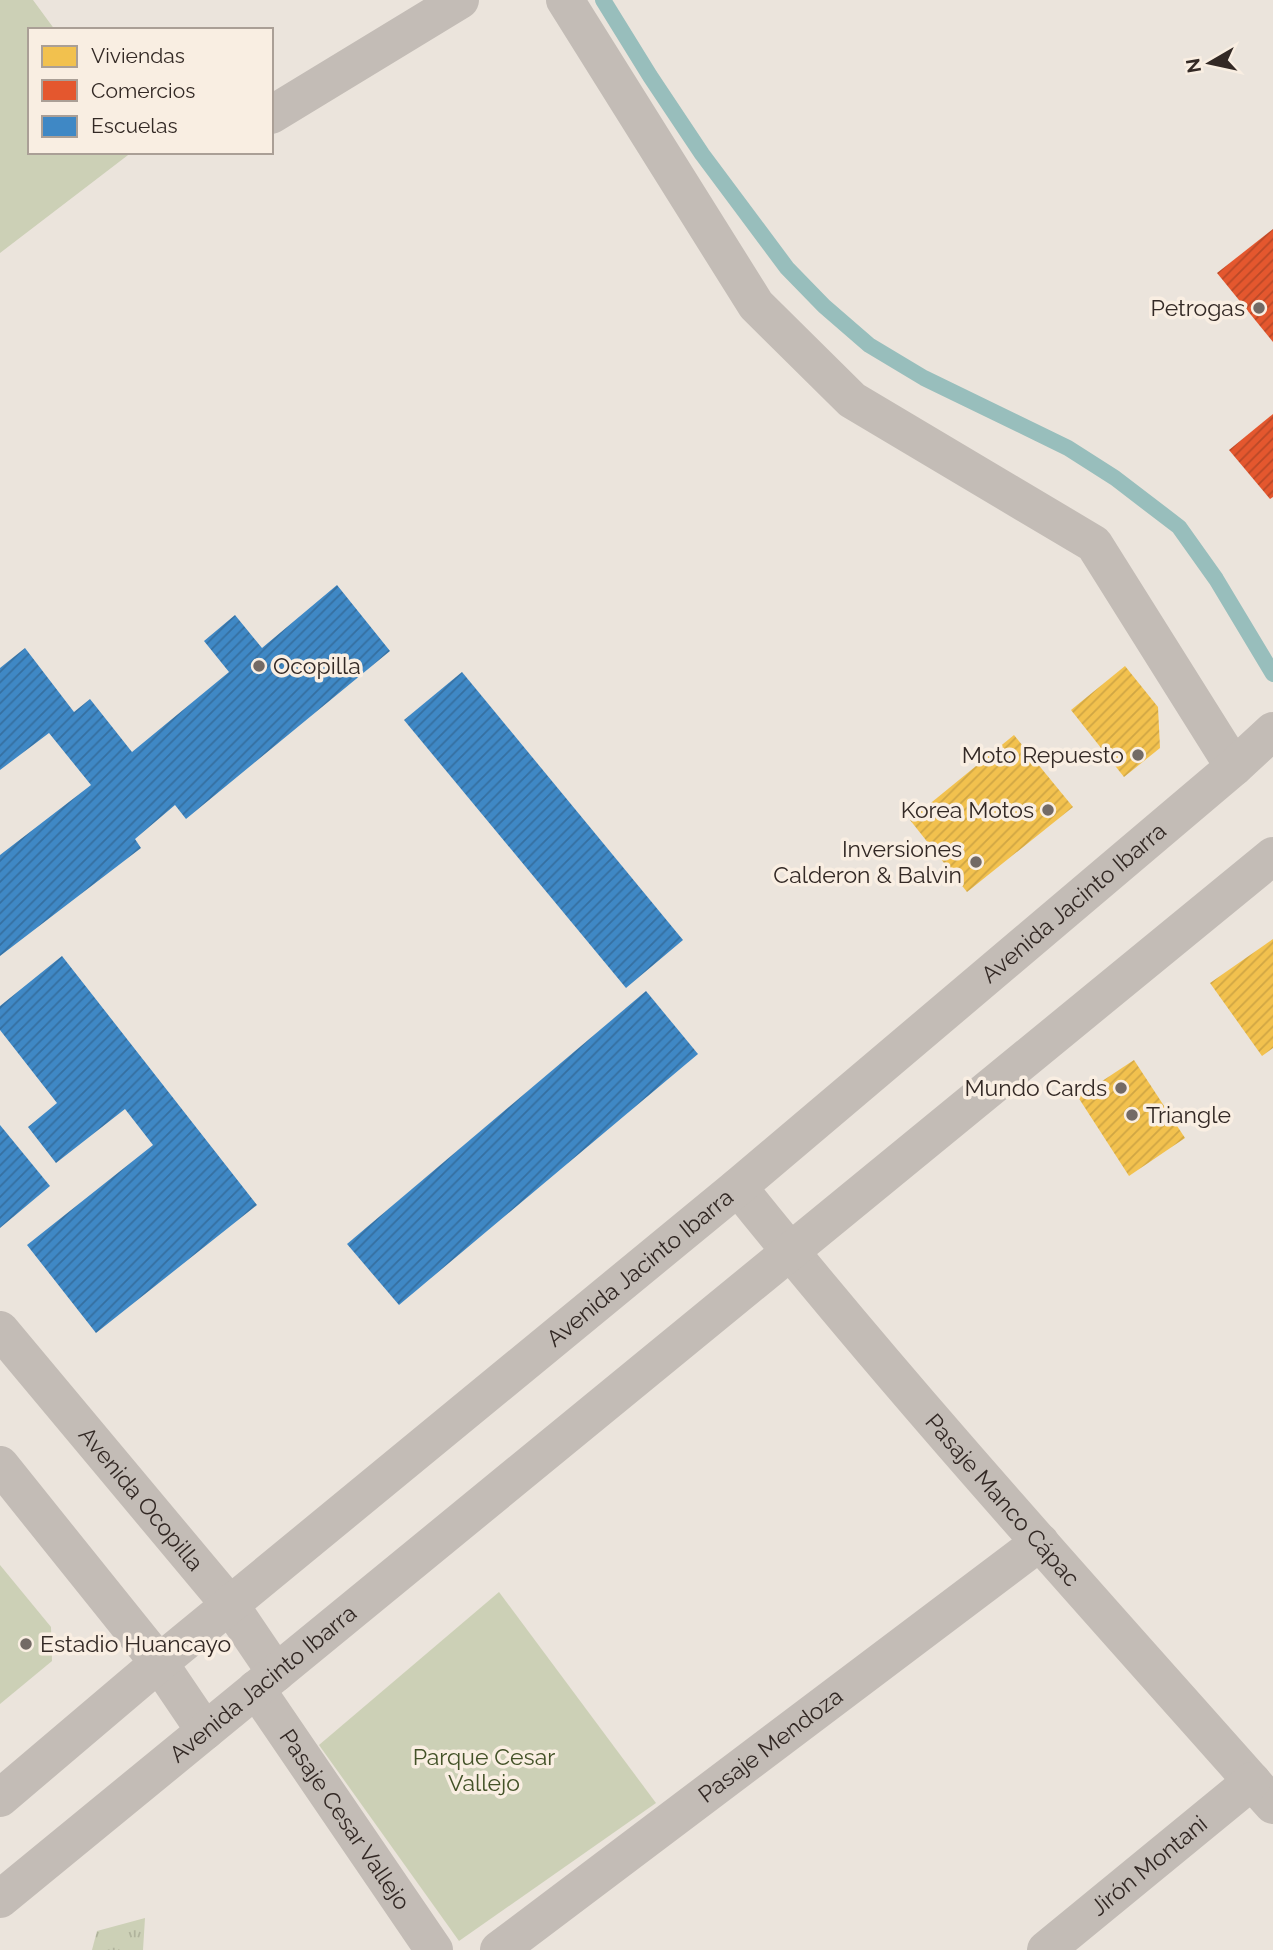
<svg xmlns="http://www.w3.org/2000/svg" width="1273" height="1950" font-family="Raleway,sans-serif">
	<defs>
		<pattern id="grass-tufts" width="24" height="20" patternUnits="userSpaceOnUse" patternTransform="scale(1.75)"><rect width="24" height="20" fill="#ccd0b6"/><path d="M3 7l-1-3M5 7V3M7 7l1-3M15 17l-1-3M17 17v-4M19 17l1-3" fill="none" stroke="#b0b39c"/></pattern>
		<pattern id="homes-hatch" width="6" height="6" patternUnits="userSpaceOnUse" patternTransform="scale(1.75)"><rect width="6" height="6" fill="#f2c14e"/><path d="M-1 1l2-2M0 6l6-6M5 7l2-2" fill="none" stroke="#d0a644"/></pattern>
		<pattern id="shops-hatch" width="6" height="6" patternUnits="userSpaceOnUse" patternTransform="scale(1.75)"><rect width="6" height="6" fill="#e4572e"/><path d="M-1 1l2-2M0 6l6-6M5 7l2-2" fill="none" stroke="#b94827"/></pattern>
		<pattern id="schools-hatch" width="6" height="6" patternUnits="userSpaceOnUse" patternTransform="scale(1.75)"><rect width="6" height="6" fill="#3f88c5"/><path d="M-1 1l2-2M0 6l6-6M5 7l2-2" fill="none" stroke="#356fa0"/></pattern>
	</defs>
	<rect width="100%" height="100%" fill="#ebe4dc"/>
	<polygon fill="url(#grass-tufts)" points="145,1918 143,1950 92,1950 97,1931"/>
	<g fill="#ccd0b6">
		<polygon points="0,0 33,0 55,30 30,30 30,152 132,152 0,253"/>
		<polygon points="0,1565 51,1627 52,1661 0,1704"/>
		<polygon points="499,1592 656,1803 459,1941 319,1745"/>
	</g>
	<g fill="url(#homes-hatch)">
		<polygon points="1125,666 1158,707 1160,748 1124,777 1071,710"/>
		<polygon points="1014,735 1073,807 967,892 910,820"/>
		<polygon points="1273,939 1273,1048 1262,1056 1210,983"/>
		<polygon points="1134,1060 1185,1138 1129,1176 1078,1097"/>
	</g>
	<g fill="url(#shops-hatch)">
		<polygon points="1273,229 1273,342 1217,273"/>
		<polygon points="1273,414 1273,497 1270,499 1229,450"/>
	</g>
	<g fill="url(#schools-hatch)">
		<polygon points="337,585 390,651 186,819 175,805 135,839 141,848 0,956 0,855 91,785 49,733 0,770 0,668 25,648 74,712 90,699 132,752 229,672 204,641 235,615 262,648"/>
		<polygon points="462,672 683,940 626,988 404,720"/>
		<polygon points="62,956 257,1205 96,1333 27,1245 153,1145 125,1109 56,1163 28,1127 57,1103 0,1030 0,1006"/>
		<polygon points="646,991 698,1054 399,1305 347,1244"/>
		<polygon points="0,1125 50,1186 0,1228"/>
	</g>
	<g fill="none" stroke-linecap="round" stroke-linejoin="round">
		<polyline stroke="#98bebc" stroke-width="16" points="603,0 650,76 702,154 787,268 824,306 869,345 924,378 1068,448 1115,478 1179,527 1216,579 1273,674"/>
		<g stroke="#c3bcb6" stroke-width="38">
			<polyline points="565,0 756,305 852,400 1094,544 1234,767"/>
			<polyline points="271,115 460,0"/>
			<path id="s1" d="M738,1187C908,1399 1092,1601 1273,1805"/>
			<path id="s2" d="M256,1689L434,1950"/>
			<path id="s3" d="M499,1950L1040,1542"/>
			<path id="s4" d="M1046,1950L1252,1781"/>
		</g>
		<g stroke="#c3bcb6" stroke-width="38">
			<path id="s5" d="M0,1330L230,1605L276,1673"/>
			<polyline points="0,1465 159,1663 205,1731"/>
			<path id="s6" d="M0,1798L159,1663L738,1187L1234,767L1273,731"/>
			<path id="s7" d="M0,1899L1273,856"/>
		</g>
	</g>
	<g fill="#736a65" stroke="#f9eee2" stroke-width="2.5">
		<circle cx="1259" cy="308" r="7"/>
		<circle cx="259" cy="666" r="7"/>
		<circle cx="1138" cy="755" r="7"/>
		<circle cx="1048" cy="810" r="7"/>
		<circle cx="976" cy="862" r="7"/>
		<circle cx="1121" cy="1088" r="7"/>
		<circle cx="1132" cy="1115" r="7"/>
		<circle cx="26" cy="1644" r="7"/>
	</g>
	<g text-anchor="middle" stroke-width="7" stroke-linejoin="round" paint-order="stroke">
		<g font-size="23" fill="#332925" stroke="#f9eee2" text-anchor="end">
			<text x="1245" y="316">Petrogas</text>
			<text x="273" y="674" text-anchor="start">Ocopilla</text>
			<text x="1124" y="763">Moto Repuesto</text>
			<text x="1034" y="818">Korea Motos</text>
			<text x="962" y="857">Inversiones<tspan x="962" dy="26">Calderon &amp; Balvin</tspan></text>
			<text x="1107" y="1096">Mundo Cards</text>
			<text x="1146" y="1123" text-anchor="start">Triangle</text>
			<text x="40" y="1652" text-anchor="start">Estadio Huancayo</text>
		</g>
		<g font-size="23" fill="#332925" stroke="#f9eee2">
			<text dy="8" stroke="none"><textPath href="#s6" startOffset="1398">Avenida Jacinto Ibarra</textPath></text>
			<text dy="8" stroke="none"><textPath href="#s6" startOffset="831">Avenida Jacinto Ibarra</textPath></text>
			<text dy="8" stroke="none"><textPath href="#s1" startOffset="410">Pasaje Manco Cápac</textPath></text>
			<text dy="8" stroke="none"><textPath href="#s5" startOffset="220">Avenida Ocopilla</textPath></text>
			<text dy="8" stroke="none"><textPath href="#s7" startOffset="340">Avenida Jacinto Ibarra</textPath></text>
			<text dy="8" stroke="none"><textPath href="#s3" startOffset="340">Pasaje Mendoza</textPath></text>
			<text dy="8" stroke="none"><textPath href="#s2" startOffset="158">Pasaje Cesar Vallejo</textPath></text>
			<text dy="8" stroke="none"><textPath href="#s4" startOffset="133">Jirón Montani</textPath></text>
		</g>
		<g font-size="23" fill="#435228" stroke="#f9eee2">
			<text x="484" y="1765">Parque Cesar<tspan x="484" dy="26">Vallejo</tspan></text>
		</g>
	</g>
	<rect x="28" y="28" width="245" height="126" fill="#f9eee2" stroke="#aa9f96" stroke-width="2"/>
	<rect x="42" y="46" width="35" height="21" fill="#f2c14e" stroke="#aa9f96" stroke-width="2"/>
	<text x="91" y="63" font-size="21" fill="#332925">Viviendas</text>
	<rect x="42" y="80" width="35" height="21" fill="#e4572e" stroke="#aa9f96" stroke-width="2"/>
	<text x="91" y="98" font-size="21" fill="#332925">Comercios</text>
	<rect x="42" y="116" width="35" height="21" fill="#3f88c5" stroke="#aa9f96" stroke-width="2"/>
	<text x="91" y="133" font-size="21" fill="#332925">Escuelas</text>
	<g transform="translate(1210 63) rotate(261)" stroke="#f9eee2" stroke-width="5" paint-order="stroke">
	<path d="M0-5L12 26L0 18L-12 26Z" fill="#332925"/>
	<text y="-10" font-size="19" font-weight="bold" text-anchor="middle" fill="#332925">N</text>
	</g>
</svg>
